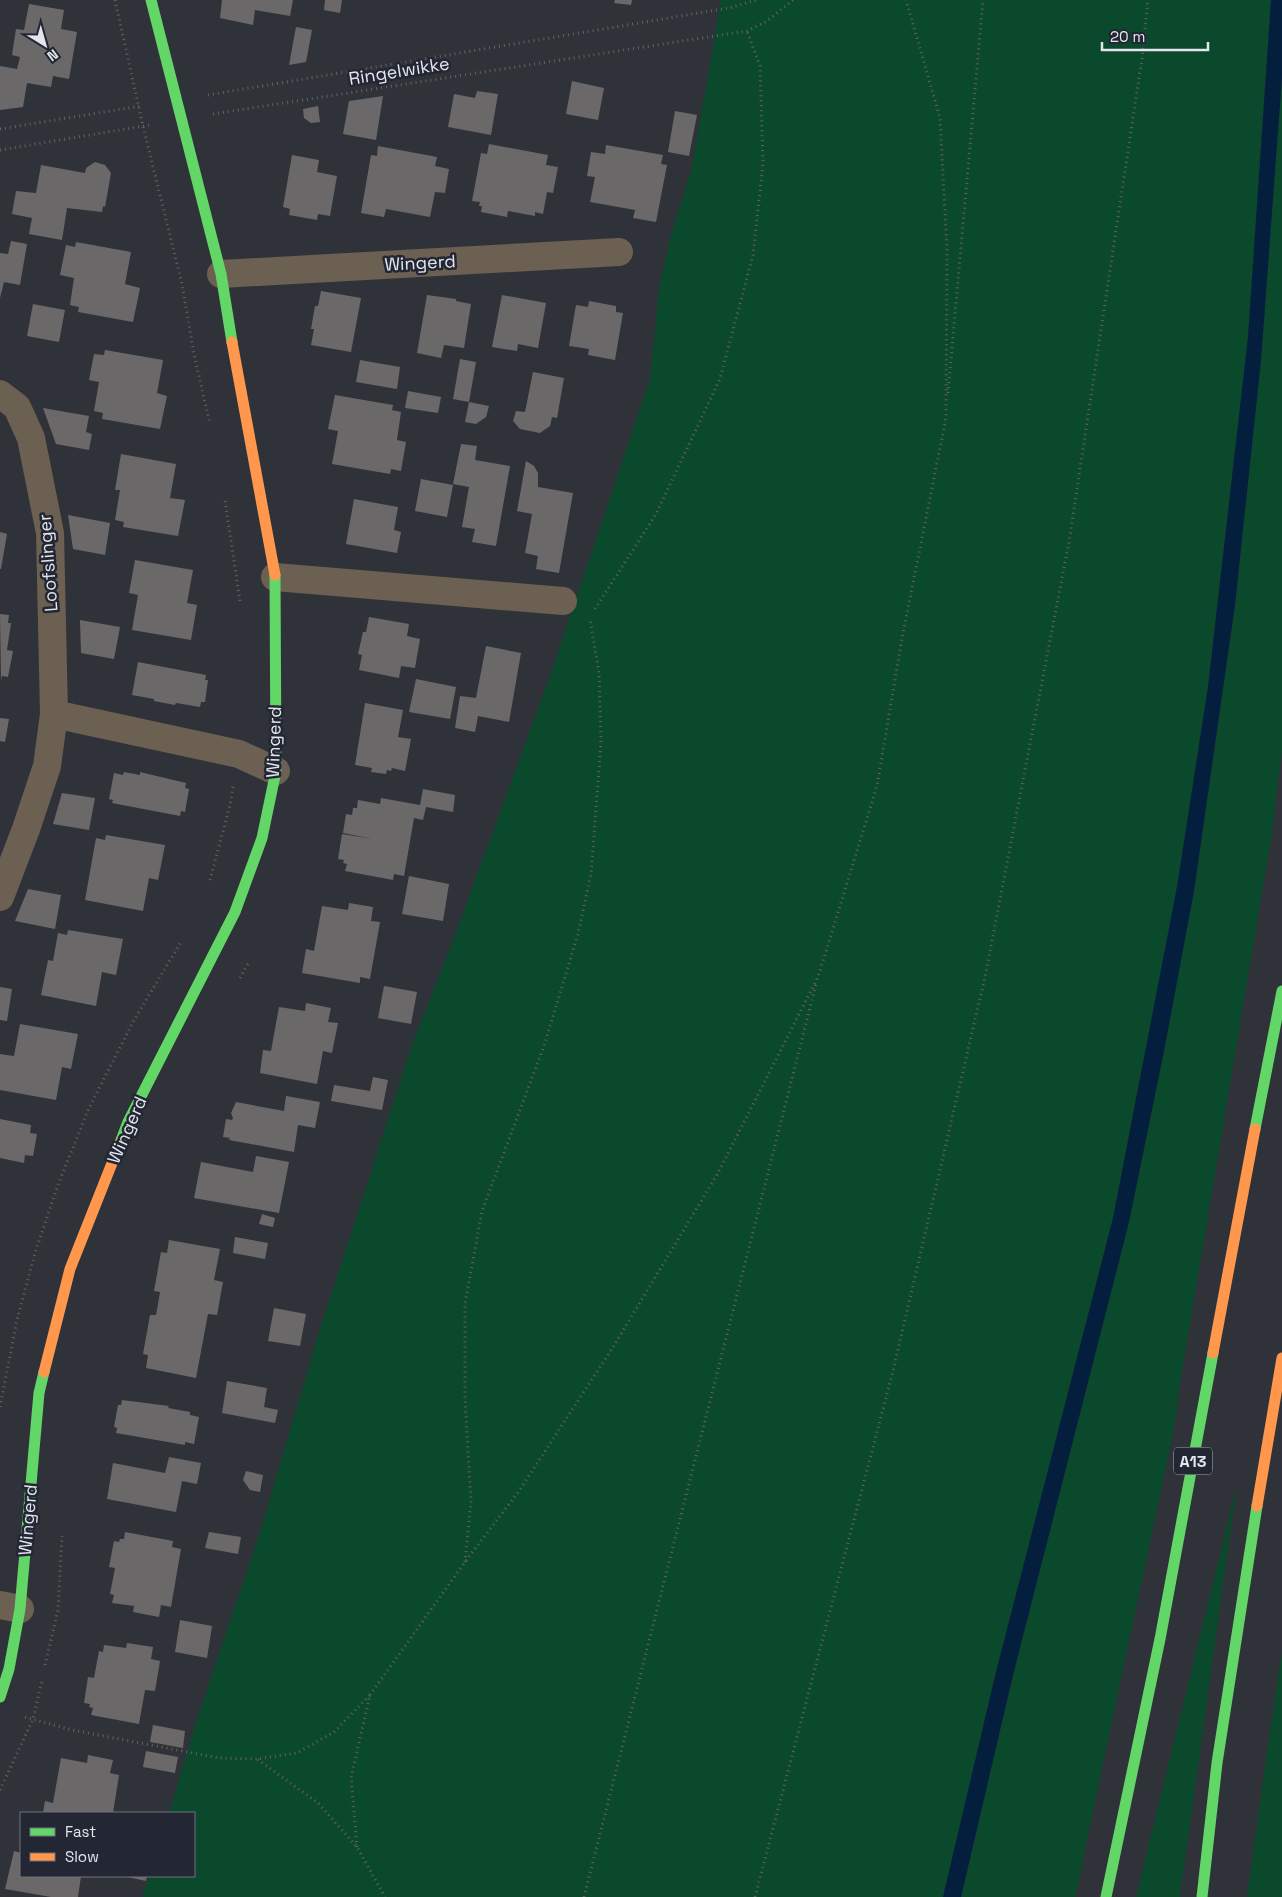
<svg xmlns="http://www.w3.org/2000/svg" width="1282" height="1897" font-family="'Space Grotesk',sans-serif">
	<rect width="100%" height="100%" fill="#303239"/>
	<g fill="#0a492b">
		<polygon points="721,0 1271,0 1248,337 1208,687 1177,887 1113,1218 996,1672 943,1897 143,1897 149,1876 194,1876 194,1813 169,1813 195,1725 259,1535 321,1326 413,1042 451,946 550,676 650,379 659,288 672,232 692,167"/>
		<polygon points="1282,77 1282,749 1272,833 1181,1377 1174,1428 1075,1897 961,1897 1013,1675 1129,1222 1164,1051 1194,891 1235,605 1261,360"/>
		<polygon points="1237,1484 1180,1897 1136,1897"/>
		<polygon points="1282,1652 1282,1897 1247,1897 1269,1737"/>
	</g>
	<polygon fill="#041e3e" points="1271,0 1282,0 1282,77 1261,360 1235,605 1194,891 1164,1051 1129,1222 1013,1675 961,1897 943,1897 996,1672 1113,1218 1177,887 1208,687 1248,337"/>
	<g fill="#6b686a">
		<polygon points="222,0 293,0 290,16 255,10 253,25 220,18"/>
		<polygon points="325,0 342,0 340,13 324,10"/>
		<polygon points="615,0 632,0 631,5 614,3"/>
		<polygon points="29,4 64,10 61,29 77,32 69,79 53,76 51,87 27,83 23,107 0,110 0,66 17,69 20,57 12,55 16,29 24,30"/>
		<polygon points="296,27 312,30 306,62 289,65"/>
		<polygon points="572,81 604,88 598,120 566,114"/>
		<polygon points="477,91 498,94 491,135 448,127 454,94 475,98"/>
		<polygon points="383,96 376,140 343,134 349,101"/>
		<polygon points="318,106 320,122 311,123 304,118 303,109"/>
		<polygon points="675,111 697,115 689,156 668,152"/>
		<polygon points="489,144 548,155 546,165 558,167 553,193 547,192 543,214 535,212 535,216 508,211 507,217 481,212 482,206 479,206 480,202 472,201 481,153 487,154"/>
		<polygon points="606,145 663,155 661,164 667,165 656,222 633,218 635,210 590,202 595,177 587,176 591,152 605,154"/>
		<polygon points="378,146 437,157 435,166 449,169 445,193 435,192 430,217 386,209 384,217 361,213 371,155 377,156"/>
		<polygon points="292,155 319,160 317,172 337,176 330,216 318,214 317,220 289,215 290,209 283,207"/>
		<polygon points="95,162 105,165 111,173 105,207 103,206 102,212 67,208 62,240 29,234 32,218 12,214 16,191 36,193 41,165 85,173 86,168"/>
		<polygon points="11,241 27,244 20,285 4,282 0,298 0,253 8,254"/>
		<polygon points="76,242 131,252 125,284 140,288 133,322 78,312 79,307 70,305 74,278 60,275 66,245 75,247"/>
		<polygon points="321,291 361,298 351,352 311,345 314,329 311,329 315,306 318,306"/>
		<polygon points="427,295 456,299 456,301 471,304 464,348 444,345 441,358 417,353"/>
		<polygon points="502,295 546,303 538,348 518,344 517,351 492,347"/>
		<polygon points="589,301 616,306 616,312 623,313 615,360 588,355 589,349 569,346 576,305 588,307"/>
		<polygon points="33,304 65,310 59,342 27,336"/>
		<polygon points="105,350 163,360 157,393 167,396 160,429 102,419 103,413 94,411 99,382 89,380 94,354 104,355"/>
		<polygon points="460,359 476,362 469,402 489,406 486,417 476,424 465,422 469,402 453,399"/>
		<polygon points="360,360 400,367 397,389 356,382"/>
		<polygon points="533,372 564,378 557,418 552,417 550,426 540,433 520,429 513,421 516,411 525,412"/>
		<polygon points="408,391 441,397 438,413 405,408"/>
		<polygon points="335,395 393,405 392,410 401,412 397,440 406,442 401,471 391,469 390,474 332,464 338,431 328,429"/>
		<polygon points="43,408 89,416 86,432 92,434 89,450 56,444"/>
		<polygon points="461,444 477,446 475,460 510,466 496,546 472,542 475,529 462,527 469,487 453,484"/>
		<polygon points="121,454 176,464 170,498 185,500 178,536 123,527 124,522 115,520 120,490 115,490"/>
		<polygon points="526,461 534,466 538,473 538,487 573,493 559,573 536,569 538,556 525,553 532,514 517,511"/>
		<polygon points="421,479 453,485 447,517 415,511"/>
		<polygon points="354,499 398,507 394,530 401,532 397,553 346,544"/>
		<polygon points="68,515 110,523 105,555 73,549"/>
		<polygon points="0,532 7,534 1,569 0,569"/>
		<polygon points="135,560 193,570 187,603 197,605 191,640 132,630 138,595 129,593"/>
		<polygon points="0,614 9,615 8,623 11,623 7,650 13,651 8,677 2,676 1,681"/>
		<polygon points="369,617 409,624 407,636 420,639 415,668 401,666 399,678 359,670 362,655 358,654 363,632 366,632"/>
		<polygon points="80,620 120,627 114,659 81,653"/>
		<polygon points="486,646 521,653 509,722 478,716 475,732 455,728 460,696 476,698"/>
		<polygon points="138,662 206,675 205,680 208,680 205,702 201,702 200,707 176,703 175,705 154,701 154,699 132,695"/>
		<polygon points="416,679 456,687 450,719 409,712"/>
		<polygon points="365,703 403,710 398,737 411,739 405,771 392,768 391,771 387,770 386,774 371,772 372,768 355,765"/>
		<polygon points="0,718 9,719 5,742 0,741"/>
		<polygon points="124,772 140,775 140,772 186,783 185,788 189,789 185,812 181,811 180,816 112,803 113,800 109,799 114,773 123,775"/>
		<polygon points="423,789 455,795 453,812 426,807 423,820 414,818 404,876 394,874 393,880 345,871 347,864 343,863 344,860 338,859 342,834 373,839 343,833 346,814 352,815 353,808 357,808 358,800 380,804 381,798 420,805"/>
		<polygon points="62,793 95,798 89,830 53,824"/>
		<polygon points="106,835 165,845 158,880 149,878 143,911 85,900 96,838 105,840"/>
		<polygon points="409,876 449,884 443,921 402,914"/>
		<polygon points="28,889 61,895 55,929 15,921"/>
		<polygon points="349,903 373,907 371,921 380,922 370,979 360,977 360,983 302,973 306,949 314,951 322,906 348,910"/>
		<polygon points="68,930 123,939 116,975 102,972 96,1006 41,995 48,960 53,961 58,933 67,935"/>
		<polygon points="384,986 417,992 411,1024 378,1018"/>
		<polygon points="0,987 12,989 7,1021 0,1020"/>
		<polygon points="306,1003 331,1008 328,1022 338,1023 332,1053 323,1051 317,1084 260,1073 263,1050 271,1051 279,1007 305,1011"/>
		<polygon points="20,1024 78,1034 71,1069 62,1067 56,1100 0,1090 0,1054 14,1056"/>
		<polygon points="373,1077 388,1080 382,1110 331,1101 334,1085 370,1091"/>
		<polygon points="286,1096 320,1102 315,1128 298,1125 294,1152 229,1140 230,1138 223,1137 226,1119 232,1120 233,1118 231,1113 236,1102 284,1111"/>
		<polygon points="0,1119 31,1125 30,1133 37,1134 33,1156 25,1155 24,1163 0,1158"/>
		<polygon points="256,1156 289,1162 279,1213 194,1198 201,1162 253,1172"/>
		<polygon points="262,1214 275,1218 273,1227 259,1224"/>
		<polygon points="235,1237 268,1243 265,1259 233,1253"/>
		<polygon points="169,1240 220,1249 214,1280 223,1282 217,1315 208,1314 196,1378 146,1368 148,1355 143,1354 150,1315 156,1315 158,1304 160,1292 154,1291 161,1252 167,1253"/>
		<polygon points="274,1308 306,1314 300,1346 268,1341"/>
		<polygon points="227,1381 267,1388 264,1407 278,1410 275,1423 222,1413"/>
		<polygon points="122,1400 169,1406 168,1408 190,1412 190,1415 199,1417 194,1444 185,1442 185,1445 116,1433 117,1428 114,1427 118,1405 121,1405"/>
		<polygon points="169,1457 201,1463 197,1484 182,1481 176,1512 107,1499 113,1463 165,1473"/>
		<polygon points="246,1471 263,1475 260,1492 250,1490 243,1480"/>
		<polygon points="125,1532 173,1541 172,1547 181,1549 171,1607 161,1605 159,1617 133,1612 134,1606 112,1603 114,1595 110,1594 115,1568 109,1567 114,1541 119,1542 120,1539 124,1539"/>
		<polygon points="209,1532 241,1537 238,1554 205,1548"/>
		<polygon points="180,1620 212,1626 207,1658 175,1652"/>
		<polygon points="127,1643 153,1647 151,1659 160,1661 155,1691 145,1690 139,1724 91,1715 93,1708 89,1707 90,1704 84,1703 88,1677 94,1678 99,1651 103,1652 104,1645 126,1648"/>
		<polygon points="153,1725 185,1731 183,1748 150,1742"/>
		<polygon points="146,1751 178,1757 175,1773 143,1767"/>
		<polygon points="88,1755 113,1760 110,1773 119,1775 113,1813 43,1813 45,1801 53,1803 61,1758 87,1763"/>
		<polygon points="14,1851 21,1853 21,1876 81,1876 78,1897 51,1897 5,1889"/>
		<polygon points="123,1876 147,1876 146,1881"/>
	</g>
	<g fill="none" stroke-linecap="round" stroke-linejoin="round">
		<g stroke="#68625c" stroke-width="3" stroke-dasharray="1 4" stroke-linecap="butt">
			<polyline points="115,0 143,126 182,284 194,354 210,424"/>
			<polyline points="208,95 729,8 756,0"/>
			<polyline points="213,114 747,31 767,21 793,0"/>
			<polyline points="0,129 140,106"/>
			<polyline points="0,150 150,125"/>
			<polyline points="948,393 983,0"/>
			<polyline points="225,501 240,601"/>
			<polyline points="595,609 656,514 720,379 753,255 763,163 760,66 747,31"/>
			<polyline points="210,880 230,805 233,786"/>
			<polyline points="240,978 249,962"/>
			<polyline points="0,1407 17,1320 35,1253 59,1182 89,1108 134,1020 181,942"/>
			<polyline points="465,1562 471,1502 465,1399 465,1304 482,1211 544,1046 578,934 591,874 601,743 599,673 590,619"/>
			<polyline points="45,1665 58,1610 62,1536"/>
			<polyline points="370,1695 465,1562 519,1491 615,1344 718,1173 818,977 877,786 902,638 946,418 947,250 940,118 906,0"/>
			<polyline points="25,1717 72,1730 219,1758 257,1759"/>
			<polyline points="0,1790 33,1719 42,1681"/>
			<polyline points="357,1847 351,1778 370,1695 334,1732 297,1753 257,1759 318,1803 357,1847 385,1897"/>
			<polyline points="584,1897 816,984"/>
			<polyline points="755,1897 893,1371 985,977 1069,542 1142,58 1148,0"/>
		</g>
		<g stroke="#6b6051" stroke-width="28">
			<polyline points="221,274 619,252"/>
			<polyline points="0,394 17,407 31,438 50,533 54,714 47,766 26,829 0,897"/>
			<polyline points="275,577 563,601"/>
			<polyline points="54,714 239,754 276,771"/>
			<polyline points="0,1605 20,1609"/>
		</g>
		<g stroke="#63d668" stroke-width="11">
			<polyline points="151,0 221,274 232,342"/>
			<polyline points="1255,1129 1282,991"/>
			<polyline points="120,1143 128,1122 235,912 262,838 276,771 275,575"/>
			<polyline points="0,1697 9,1669 20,1609 39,1393 44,1372"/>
			<polyline points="1106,1897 1160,1639 1213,1353"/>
			<polyline points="1202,1897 1217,1763 1257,1506"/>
		</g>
		<g stroke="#ff974d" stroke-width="11">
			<polyline points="232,342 275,575"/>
			<polyline points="1213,1353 1255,1129"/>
			<polyline points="44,1372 70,1269 120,1143"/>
			<polyline points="1257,1506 1282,1358"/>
		</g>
	</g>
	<g text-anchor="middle" stroke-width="5" stroke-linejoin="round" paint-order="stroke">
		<rect fill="#232633" stroke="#aaacb7" stroke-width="1" x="1174" y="1447.5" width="38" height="27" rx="4"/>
		<g font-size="16" font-weight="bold" fill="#e4e6ef">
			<text x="1193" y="1467">A13</text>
		</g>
		<g font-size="18" fill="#e4e6ef" stroke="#232633">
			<text transform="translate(399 71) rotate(-9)" y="6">Ringelwikke</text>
			<text transform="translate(420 263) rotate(-3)" y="6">Wingerd</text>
			<text transform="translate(48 563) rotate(-94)" y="6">Loofslinger</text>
			<text transform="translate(274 742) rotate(-88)" y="6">Wingerd</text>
			<text transform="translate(127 1130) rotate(-66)" y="6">Wingerd</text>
			<text transform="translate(28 1520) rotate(-85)" y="6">Wingerd</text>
		</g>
	</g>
	<rect x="20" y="1812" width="175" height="65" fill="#232633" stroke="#70737e"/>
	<rect x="30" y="1828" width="25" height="8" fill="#63d668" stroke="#70737e"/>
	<text x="65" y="1837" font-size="15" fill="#e4e6ef">Fast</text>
	<rect x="30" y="1853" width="25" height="8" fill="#ff974d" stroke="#70737e"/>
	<text x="65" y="1862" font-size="15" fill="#e4e6ef">Slow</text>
	<g transform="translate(45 45) rotate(143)" stroke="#232633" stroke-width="4" paint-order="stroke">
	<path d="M0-4L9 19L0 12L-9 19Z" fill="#e4e6ef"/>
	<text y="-8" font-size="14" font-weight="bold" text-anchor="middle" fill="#e4e6ef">N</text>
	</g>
	<path d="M1102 42v8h106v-8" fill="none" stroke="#e4e6ef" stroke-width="2.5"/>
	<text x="1110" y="42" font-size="15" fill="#e4e6ef" stroke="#232633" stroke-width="4" paint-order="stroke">20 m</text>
</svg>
